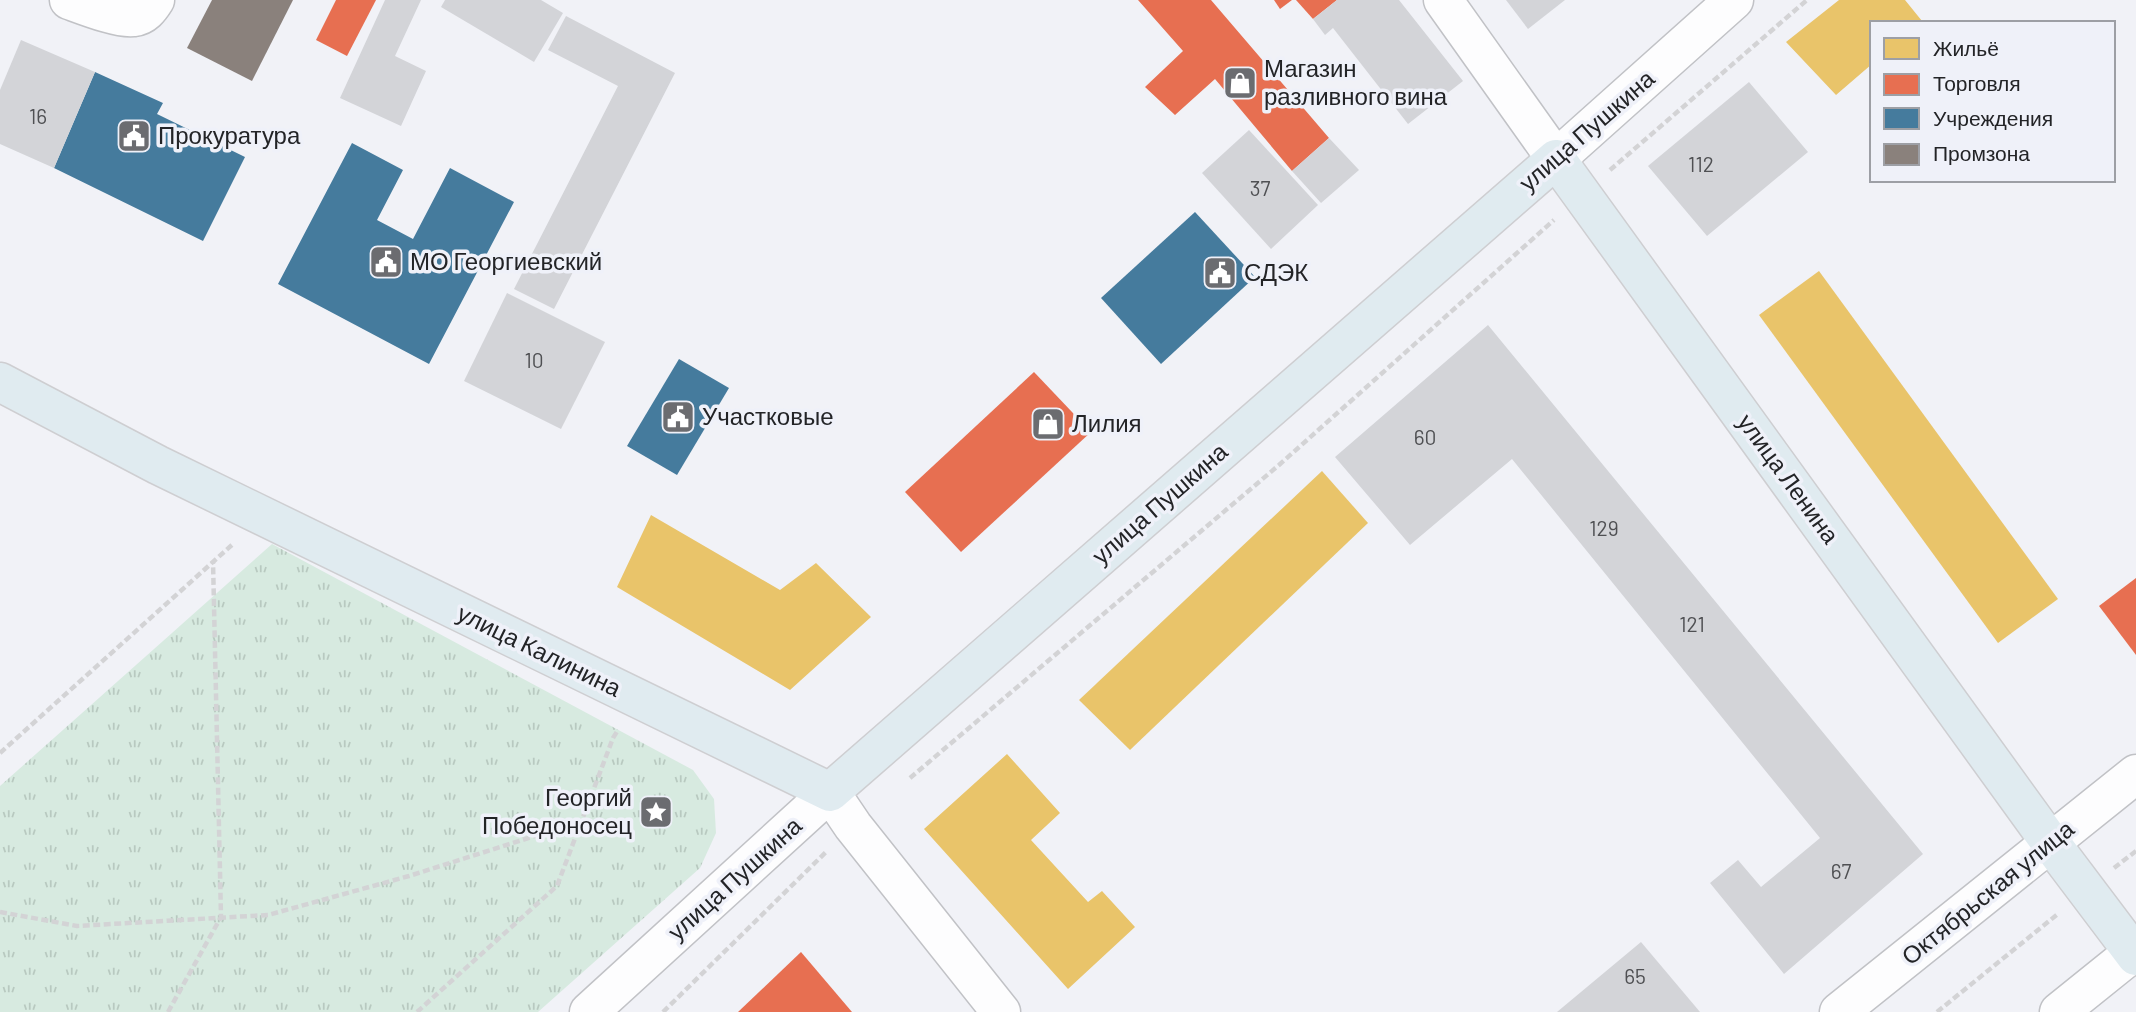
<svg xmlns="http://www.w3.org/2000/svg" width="2136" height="1012" font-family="Barlow,sans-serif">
	<defs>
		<pattern id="park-tufts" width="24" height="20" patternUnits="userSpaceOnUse" patternTransform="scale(1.75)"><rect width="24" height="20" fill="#d7eae0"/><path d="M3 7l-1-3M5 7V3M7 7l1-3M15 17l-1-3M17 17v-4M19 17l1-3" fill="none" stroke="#b8c9c0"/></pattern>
	</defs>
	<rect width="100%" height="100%" fill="#f1f2f7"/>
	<polygon fill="url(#park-tufts)" points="272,544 693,770 714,799 716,833 700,868 538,1012 0,1012 0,786"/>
	<g fill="#e9c46a">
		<polygon points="1839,0 1905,0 1922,21 1920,23 1872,23 1872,64 1836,95 1786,42"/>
		<polygon points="1819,271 2058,599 1998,643 1759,315"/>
		<polygon points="1322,471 1368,523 1130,750 1079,700"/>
		<polygon points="651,515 780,590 816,563 871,617 790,690 617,587"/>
		<polygon points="1007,754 1060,813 1031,840 1088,902 1102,891 1135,927 1068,989 924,829"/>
	</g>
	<g fill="#e76f51">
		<polygon points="336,0 376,0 347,56 316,40"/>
		<polygon points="1138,0 1211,0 1329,138 1292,171 1215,79 1175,115 1145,87 1183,51"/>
		<polygon points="1274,0 1292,0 1280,9"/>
		<polygon points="1296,0 1337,0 1313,19"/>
		<polygon points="1034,372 1091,432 961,552 905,492"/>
		<polygon points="2136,578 2136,655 2099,606"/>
		<polygon points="801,952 852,1012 738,1012"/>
	</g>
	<g fill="#457b9d">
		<polygon points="95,72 163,103 157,114 245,157 203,241 54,168"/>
		<polygon points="352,143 403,170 377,220 413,239 450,168 514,202 429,364 278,284"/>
		<polygon points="1195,212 1255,277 1161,364 1101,298"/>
		<polygon points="679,359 729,388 677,475 627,446"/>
	</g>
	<polygon fill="#8a817c" points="212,0 293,0 252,81 187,48"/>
	<g fill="#d3d4d8">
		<polygon points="385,0 421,0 395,56 426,71 401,126 340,98"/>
		<polygon points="445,0 541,0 563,13 534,62 441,7"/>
		<polygon points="1337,0 1399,0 1463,81 1408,124 1333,28 1325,35 1313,19"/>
		<polygon points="1506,0 1565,0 1528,29"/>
		<polygon points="566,16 675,73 554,309 514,289 618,86 548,50"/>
		<polygon points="21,40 95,72 54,168 0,144 0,90"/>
		<polygon points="1749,82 1808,152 1707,236 1648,166"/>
		<polygon points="1249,130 1318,205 1271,249 1202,173"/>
		<polygon points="1329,138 1359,170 1321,203 1292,171"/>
		<polygon points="507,293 605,342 561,429 464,381"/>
		<polygon points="1488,325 1923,854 1784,974 1710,883 1738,860 1761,887 1820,838 1512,459 1410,545 1335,457"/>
		<polygon points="1641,942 1700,1012 1557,1012"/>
	</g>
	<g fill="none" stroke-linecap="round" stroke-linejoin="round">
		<defs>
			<g id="minor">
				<path d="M69,0C83,5 121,20 134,17C144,16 150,8 155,0"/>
				<polyline points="1443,0 1556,159 1734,0"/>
				<polyline points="589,1012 830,792 853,826 1001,1012"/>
				<polyline points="1839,1012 2136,774"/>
				<polyline points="2059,1012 2136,950"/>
			</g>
			<polyline id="major" points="0,382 158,465 830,792 1556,159 2050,842 2136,956"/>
		</defs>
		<use href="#minor" stroke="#c1c2c6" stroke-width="41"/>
		<use href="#major" stroke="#ceced1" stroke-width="41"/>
		<g stroke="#d3d3d5" stroke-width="4.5" stroke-dasharray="7 3.5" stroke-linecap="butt">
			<polyline points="1610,170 1807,0"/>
			<polyline points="0,753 233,544"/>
			<polyline points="910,778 1279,465 1554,220"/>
			<polyline points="2114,868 2136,851"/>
			<polyline points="0,912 77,926 268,915 409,876 582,821"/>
			<polyline points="168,1012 221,917 213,561"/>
			<polyline points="417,1012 557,886 613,738 618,730"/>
			<polyline points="663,1012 827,851"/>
			<polyline points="1937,1012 2059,913"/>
		</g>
		<use href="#minor" stroke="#fdfdfe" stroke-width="38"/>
		<use href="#major" stroke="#e0ebf0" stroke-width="38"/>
	</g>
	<defs>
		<symbol id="shop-square" viewBox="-11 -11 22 22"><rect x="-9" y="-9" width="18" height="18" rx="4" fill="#6b6c70" stroke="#eff1f9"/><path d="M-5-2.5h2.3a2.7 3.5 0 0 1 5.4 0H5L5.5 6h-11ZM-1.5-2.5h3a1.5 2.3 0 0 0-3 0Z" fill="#fff"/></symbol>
		<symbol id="civic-square" viewBox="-11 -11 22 22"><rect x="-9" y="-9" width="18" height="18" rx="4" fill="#6b6c70" stroke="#eff1f9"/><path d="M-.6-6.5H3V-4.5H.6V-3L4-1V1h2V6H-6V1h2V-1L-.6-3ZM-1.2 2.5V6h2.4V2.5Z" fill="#fff"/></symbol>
		<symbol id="sight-square" viewBox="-11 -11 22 22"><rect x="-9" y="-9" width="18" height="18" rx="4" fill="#6b6c70" stroke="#eff1f9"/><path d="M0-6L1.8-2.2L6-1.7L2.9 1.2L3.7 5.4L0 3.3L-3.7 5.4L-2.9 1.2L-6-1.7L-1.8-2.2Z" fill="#fff"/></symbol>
	</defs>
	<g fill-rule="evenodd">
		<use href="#shop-square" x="1221" y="64" width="38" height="38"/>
		<use href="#civic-square" x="115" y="117" width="38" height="38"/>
		<use href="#civic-square" x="367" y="243" width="38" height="38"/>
		<use href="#civic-square" x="1201" y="254" width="38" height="38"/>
		<use href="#civic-square" x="659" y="398" width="38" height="38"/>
		<use href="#shop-square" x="1029" y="405" width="38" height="38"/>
		<use href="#sight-square" x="637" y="793" width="38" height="38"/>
	</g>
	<g text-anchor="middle" stroke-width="7" stroke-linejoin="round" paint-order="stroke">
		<g font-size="21" fill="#4f5053">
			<text x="38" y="124">16</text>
			<text x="1701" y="172">112</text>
			<text x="1260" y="196">37</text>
			<text x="534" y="368">10</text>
			<text x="1425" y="445">60</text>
			<text x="1604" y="536">129</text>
			<text x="1692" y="632">121</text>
			<text x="1841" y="879">67</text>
			<text x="1635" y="984">65</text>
		</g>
		<g font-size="24" fill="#232427" stroke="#eff1f9" text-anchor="start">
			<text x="1264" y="77">Магазин<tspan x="1264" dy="28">разливного вина</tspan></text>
			<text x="158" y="144">Прокуратура</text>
			<text x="410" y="270">МО Георгиевский</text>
			<text x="1244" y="281">СДЭК</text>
			<text x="702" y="425">Участковые</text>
			<text x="1072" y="432">Лилия</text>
			<text x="632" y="806" text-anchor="end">Георгий<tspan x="632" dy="28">Победоносец</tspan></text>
		</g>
		<g font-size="24" fill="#232427" stroke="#eff1f9">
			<text transform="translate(1587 131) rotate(-41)" y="8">улица Пушкина</text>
			<text transform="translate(1788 479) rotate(54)" y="8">улица Ленина</text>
			<text transform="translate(1160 504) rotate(-41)" y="8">улица Пушкина</text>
			<text transform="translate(539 651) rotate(26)" y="8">улица Калинина</text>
			<text transform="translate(735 879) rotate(-42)" y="8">улица Пушкина</text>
			<text transform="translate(1988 893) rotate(-39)" y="8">Октябрьская улица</text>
		</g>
	</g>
	<rect x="1870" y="21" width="245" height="161" fill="#eff1f9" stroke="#9d9fa5" stroke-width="2"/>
	<rect x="1884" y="38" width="35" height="21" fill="#e9c46a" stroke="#9d9fa5" stroke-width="2"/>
	<text x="1933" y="56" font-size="21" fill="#232427">Жильё</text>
	<rect x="1884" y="74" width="35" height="21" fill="#e76f51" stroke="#9d9fa5" stroke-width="2"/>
	<text x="1933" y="91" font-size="21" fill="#232427">Торговля</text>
	<rect x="1884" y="108" width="35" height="21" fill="#457b9d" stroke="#9d9fa5" stroke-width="2"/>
	<text x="1933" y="126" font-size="21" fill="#232427">Учреждения</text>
	<rect x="1884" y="144" width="35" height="21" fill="#8a817c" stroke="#9d9fa5" stroke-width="2"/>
	<text x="1933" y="161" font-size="21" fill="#232427">Промзона</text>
</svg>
